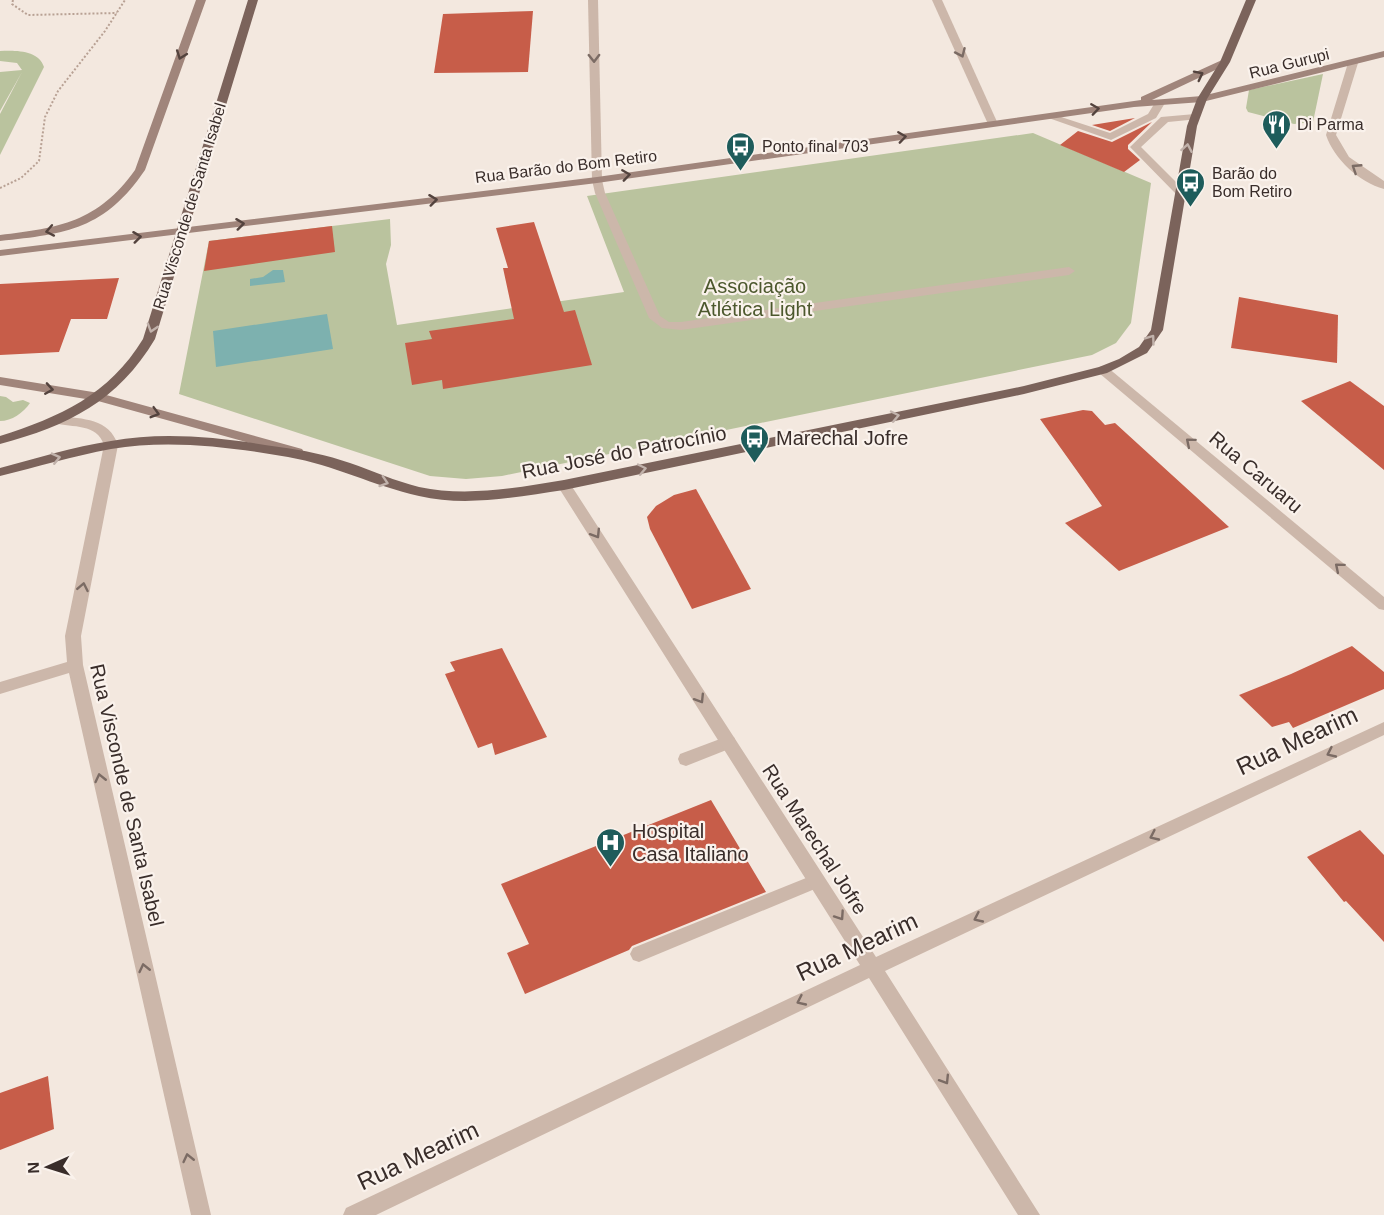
<svg xmlns="http://www.w3.org/2000/svg" width="1384" height="1215" font-family="Helvetica,sans-serif">
	<rect width="100%" height="100%" fill="#f3e8df"/>
	<g fill="#bac39e">
		<path d="M0,51C15,50 39,50 44,67L0,155V114L22,72L0,111V72L22,70L17,63L0,61Z"/>
		<polygon points="1323,74 1313,122 1294,124 1248,112 1246,108 1249,90"/>
		<polygon points="1033,133 1151,183 1131,323 1116,343 1092,355 502,476 466,479 430,476 179,394 209,241 390,219 391,245 386,264 397,325 624,292 587,196"/>
		<path d="M0,396L6,397L13,402L23,400L30,403C23,413 12,421 0,421Z"/>
	</g>
	<g fill="#7db1af">
		<polygon points="273,270 283,270 285,282 250,286 250,279 263,277"/>
		<polygon points="327,314 333,349 216,367 213,331"/>
	</g>
	<g fill="#c75d49">
		<polygon points="533,11 528,72 434,73 443,14"/>
		<polygon points="1135,118 1110,131 1092,125"/>
		<polygon points="1152,122 1128,145 1128,149 1140,160 1124,172 1060,145 1078,131 1112,142"/>
		<polygon points="534,222 564,312 575,310 592,365 443,389 442,380 412,385 405,343 432,339 429,331 514,319 503,268 508,268 496,228"/>
		<polygon points="332,226 335,252 204,271 209,241"/>
		<polygon points="119,278 107,319 71,319 59,352 0,355 0,284"/>
		<polygon points="1239,297 1338,315 1337,363 1231,348"/>
		<polygon points="1350,381 1384,406 1384,470 1301,401"/>
		<polygon points="1083,410 1092,411 1105,425 1115,423 1229,527 1119,571 1065,523 1102,506 1040,419"/>
		<polygon points="696,489 751,589 692,609 650,529 647,517 656,506 674,495"/>
		<polygon points="1352,646 1384,672 1384,689 1293,728 1289,722 1272,727 1239,695 1291,674"/>
		<polygon points="502,648 547,737 495,755 492,743 478,748 445,674 455,671 450,662"/>
		<polygon points="711,800 766,892 632,946 629,950 525,994 507,953 529,944 501,884"/>
		<polygon points="1360,830 1384,855 1384,942 1346,901 1344,902 1307,857"/>
		<polygon points="48,1076 54,1129 0,1150 0,1093"/>
	</g>
	<g fill="none" stroke-linecap="round" stroke-linejoin="round">
		<g stroke="#b8a194" stroke-width="2" stroke-dasharray="2 2" stroke-linecap="butt">
			<polyline points="13,0 12,4 28,15 117,13"/>
			<polyline points="0,188 21,178 39,161 45,117 58,91 105,31 125,0"/>
		</g>
		<g fill="#ccb7aa" fill-rule="evenodd">
			<polygon points="1160,100 1165,103 1156,118 1111,140 1043,116 1052,114 1110,133 1148,114 1156,101"/>
			<polygon points="1195,114 1199,115 1199,119 1168,122 1141,147 1184,190 1184,194 1176,194 1130,147 1161,117"/>
			<polygon points="597,177 602,180 605,193 660,316 669,322 681,322 1069,267 1075,271 1069,275 681,330 662,328 649,318 595,193 592,180"/>
			<polygon points="728,736 734,737 736,742 734,747 686,766 680,764 678,759 680,754"/>
			<polygon points="816,874 822,876 825,881 822,886 639,962 633,960 630,954 633,948"/>
		</g>
		<g fill="#ccb7aa" fill-rule="evenodd">
			<polygon points="588,0 598,0 602,180 597,183 592,180"/>
			<polygon points="932,0 942,0 998,124 997,126 988,124"/>
			<path d="M1353,60L1358,63L1336,135L1349,157L1384,181V189C1359,182 1334,159 1326,135L1348,63Z"/>
			<polygon points="1103,366 1107,367 1384,597 1384,610 1379,609 1099,373 1097,370 1099,367"/>
			<path d="M59,416C83,419 109,418 118,445L81,636L83,665L211,1215H191L69,673L0,694V682L67,662L65,636L104,445C97,423 73,428 54,423L52,420Z"/>
			<polygon points="564,480 569,482 876,957 1384,722 1384,735 885,971 1040,1215 1018,1215 869,978 376,1215 343,1215 346,1208 860,965 557,485"/>
		</g>
		<g fill="#a0857b" fill-rule="evenodd">
			<path d="M196,0H206L145,170C105,229 67,234 0,241V235C59,228 98,222 135,170Z"/>
			<polygon points="1384,51 1384,57 1202,102 1134,107 597,183 0,256 0,250 597,177 1141,100 1141,97 1222,60 1228,60 1228,64 1152,100 1202,96"/>
			<polygon points="0,377 99,393 302,449 304,452 297,456 98,401 0,385"/>
		</g>
		<g fill="#7b635b" fill-rule="evenodd">
			<path d="M248,0H258L155,339C118,401 68,426 0,444V436C60,417 109,395 143,339Z"/>
			<path d="M1246,0H1256L1230,62L1207,99L1197,126L1163,330L1147,353L1107,373L1024,394L564,490C517,497 466,507 419,496C374,486 334,465 288,457C230,447 169,439 111,449C73,456 37,467 0,476V468C37,458 73,447 111,441C166,431 224,438 279,447C303,450 327,455 350,463C373,471 395,481 419,487C466,497 517,488 564,480L1024,386L1099,367L1119,359L1139,347L1151,330L1187,126L1197,99L1220,62Z"/>
		</g>
	</g>
	<defs><path id="oneway-chevron" d="M-2-3.5L2.5 0L-2 3.5" fill="none" stroke-width="1.6" stroke-linecap="round" stroke-linejoin="round" transform="scale(1.5)"/></defs>
	<g stroke="#7b6b64">
		<use href="#oneway-chevron" transform="translate(961 53) rotate(66)"/>
		<use href="#oneway-chevron" transform="translate(594 58) rotate(89)"/>
		<use href="#oneway-chevron" transform="translate(1356 168) rotate(-147)"/>
		<use href="#oneway-chevron" transform="translate(1190 442) rotate(-140)"/>
		<use href="#oneway-chevron" transform="translate(596 534) rotate(58)"/>
		<use href="#oneway-chevron" transform="translate(1339 567) rotate(-140)"/>
		<use href="#oneway-chevron" transform="translate(83 587) rotate(-79)"/>
		<use href="#oneway-chevron" transform="translate(700 699) rotate(58)"/>
		<use href="#oneway-chevron" transform="translate(1331 753) rotate(155)"/>
		<use href="#oneway-chevron" transform="translate(100 778) rotate(-103)"/>
		<use href="#oneway-chevron" transform="translate(1154 836) rotate(155)"/>
		<use href="#oneway-chevron" transform="translate(840 916) rotate(56)"/>
		<use href="#oneway-chevron" transform="translate(978 918) rotate(155)"/>
		<use href="#oneway-chevron" transform="translate(144 968) rotate(-103)"/>
		<use href="#oneway-chevron" transform="translate(801 1001) rotate(155)"/>
		<use href="#oneway-chevron" transform="translate(945 1080) rotate(58)"/>
		<use href="#oneway-chevron" transform="translate(188 1158) rotate(-103)"/>
	</g>
	<g stroke="#53433e">
		<use href="#oneway-chevron" transform="translate(181 55) rotate(110)"/>
		<use href="#oneway-chevron" transform="translate(1199 75) rotate(-27)"/>
		<use href="#oneway-chevron" transform="translate(1095 109) rotate(-8)"/>
		<use href="#oneway-chevron" transform="translate(902 137) rotate(-8)"/>
		<use href="#oneway-chevron" transform="translate(626 175) rotate(-8)"/>
		<use href="#oneway-chevron" transform="translate(433 200) rotate(-7)"/>
		<use href="#oneway-chevron" transform="translate(240 224) rotate(-7)"/>
		<use href="#oneway-chevron" transform="translate(50 231) rotate(169)"/>
		<use href="#oneway-chevron" transform="translate(137 237) rotate(-7)"/>
		<use href="#oneway-chevron" transform="translate(49 389) rotate(9)"/>
		<use href="#oneway-chevron" transform="translate(155 413) rotate(16)"/>
	</g>
	<g stroke="#c1b2ab">
		<use href="#oneway-chevron" transform="translate(1187 148) rotate(-80)"/>
		<use href="#oneway-chevron" transform="translate(152 328) rotate(107)"/>
		<use href="#oneway-chevron" transform="translate(1151 339) rotate(-54)"/>
		<use href="#oneway-chevron" transform="translate(895 416) rotate(-12)"/>
		<use href="#oneway-chevron" transform="translate(56 458) rotate(-13)"/>
		<use href="#oneway-chevron" transform="translate(642 469) rotate(-12)"/>
		<use href="#oneway-chevron" transform="translate(384 482) rotate(18)"/>
	</g>
	<defs>
		<symbol id="restaurant-pin" viewBox="-11 -11 22 30"><path d="M0 17L-7.5 6A9.5 9.5 0 1 1 7.5 6Z" fill="#1e5c5b" stroke="#faf2ec"/><path d="M-5-6h1v4h1v-4h1v4h1v-4h1v5L-1.5 .5V6h-2V.5L-5-1ZM5-6V6H3V1.5H1.5Q1.5-4 5-6Z" fill="#fff"/></symbol>
		<symbol id="bus-pin" viewBox="-11 -11 22 30"><path d="M0 17L-7.5 6A9.5 9.5 0 1 1 7.5 6Z" fill="#1e5c5b" stroke="#faf2ec"/><path d="M-5-6H5V4H4V6H2V4H-2V6H-4V4H-5ZM-3.5-4V0h7V-4ZM-3.5 1.2v1.5H-2V1.2ZM2 1.2v1.5H3.5V1.2Z" fill="#fff"/></symbol>
		<symbol id="hospital-pin" viewBox="-11 -11 22 30"><path d="M0 17L-7.5 6A9.5 9.5 0 1 1 7.5 6Z" fill="#1e5c5b" stroke="#faf2ec"/><path d="M-5-5h3v3.5h4V-5h3V5h-3V1.5h-4V5h-3Z" fill="#fff"/></symbol>
	</defs>
	<g fill-rule="evenodd">
		<use href="#restaurant-pin" x="1260" y="108" width="33" height="45"/>
		<use href="#bus-pin" x="724" y="130" width="33" height="45"/>
		<use href="#bus-pin" x="1174" y="166" width="33" height="45"/>
		<use href="#bus-pin" x="738" y="422" width="33" height="45"/>
		<use href="#hospital-pin" x="594" y="826" width="33" height="45"/>
	</g>
	<g text-anchor="middle" stroke-width="4.5" stroke-linejoin="round" paint-order="stroke">
		<g font-size="16" fill="#392d2a" stroke="#faf2ec">
			<text transform="translate(1289 63) rotate(-14)" y="6">Rua Gurupi</text>
			<text transform="translate(566 166) rotate(-7)" y="6">Rua Barão do Bom Retiro</text>
			<text transform="translate(189 206) rotate(-73)" y="6">Rua Visconde de Santa Isabel</text>
		</g>
		<g font-size="16" fill="#392d2a" stroke="#faf2ec" text-anchor="start">
			<text x="1297" y="130">Di Parma</text>
			<text x="762" y="152">Ponto final 703</text>
			<text x="1212" y="179">Barão do<tspan x="1212" dy="18">Bom Retiro</tspan></text>
		</g>
		<g font-size="20" fill="#4c582d" stroke="#faf2ec">
			<text x="755" y="293">Associação<tspan x="755" dy="23">Atlética Light</tspan></text>
		</g>
		<g font-size="20" fill="#392d2a" stroke="#faf2ec" text-anchor="start">
			<text x="776" y="445">Marechal Jofre</text>
			<text x="632" y="838">Hospital<tspan x="632" dy="23">Casa Italiano</tspan></text>
		</g>
		<g font-size="20" fill="#392d2a" stroke="#faf2ec">
			<text transform="translate(624 452) rotate(-11)" y="7">Rua José do Patrocínio</text>
			<text transform="translate(1256 472) rotate(40)" y="7">Rua Caruaru</text>
			<text transform="translate(127 795) rotate(77)" y="7">Rua Visconde de Santa Isabel</text>
			<text transform="translate(815 839) rotate(57)" y="7">Rua Marechal Jofre</text>
		</g>
		<g font-size="24" fill="#392d2a" stroke="#faf2ec">
			<text transform="translate(1297 741) rotate(-25)" y="8">Rua Mearim</text>
			<text transform="translate(857 947) rotate(-25)" y="8">Rua Mearim</text>
			<text transform="translate(418 1156) rotate(-25)" y="8">Rua Mearim</text>
		</g>
	</g>
	<g transform="translate(48 1167) rotate(267)" stroke="#faf2ec" stroke-width="4.5" paint-order="stroke">
	<path d="M0-4.5L10 22L0 15L-10 22Z" fill="#392d2a"/>
	<text y="-9" font-size="16" font-weight="bold" text-anchor="middle" fill="#392d2a">N</text>
	</g>
</svg>
